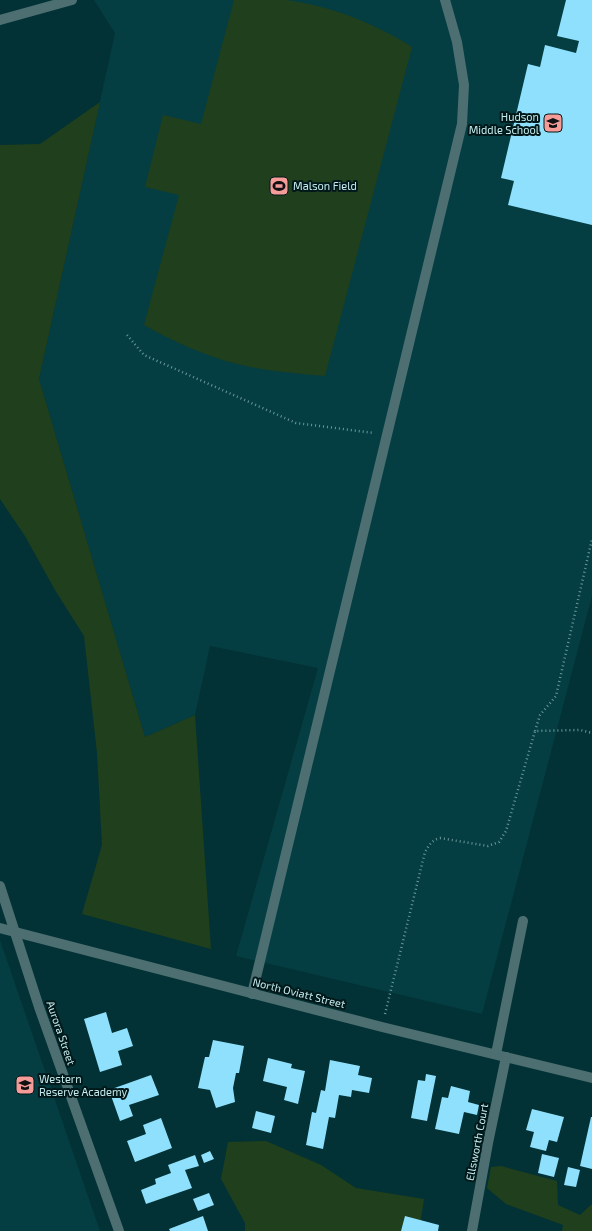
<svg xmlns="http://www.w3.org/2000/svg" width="592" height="1231" font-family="'Exo 2',sans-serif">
	<rect width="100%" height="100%" fill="#023235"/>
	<g fill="#043e42">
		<polygon points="94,0 592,0 592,596 482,1014 236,956 318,668 210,646 195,715 145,737 39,379 115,33"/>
		<polygon points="0,940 100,1231 0,1231"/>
	</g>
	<g fill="#203f1c">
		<path d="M234,0C251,0 270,0 286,0C331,6 374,23 412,47L325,376C295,373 265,371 237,364C205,356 172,341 144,325L179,195L145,187L163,115L201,124Z"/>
		<polygon points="100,102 39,379 145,737 195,715 211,949 82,914 102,845 97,753 84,636 55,590 25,536 0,499 0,145 40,144"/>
		<polygon points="266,1141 321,1165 356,1188 424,1199 419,1231 245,1231 245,1223 221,1179 228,1142"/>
		<polygon points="501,1166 557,1181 558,1205 580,1215 592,1204 592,1231 562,1231 563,1225 506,1204 487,1188 491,1167"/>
	</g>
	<g fill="#8fe0fc">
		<polygon points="566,0 592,0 592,225 508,205 514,181 501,178 528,64 540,67 545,45 576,53 579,41 557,36"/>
		<polygon points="106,1012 112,1033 127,1028 133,1046 118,1051 122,1065 100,1072 84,1019"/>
		<polygon points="213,1040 244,1046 239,1073 236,1073 233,1088 235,1102 216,1108 210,1090 198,1088 205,1057 209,1057"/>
		<polygon points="268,1058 292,1064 291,1068 305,1071 298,1104 284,1100 287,1087 263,1081"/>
		<polygon points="330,1060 360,1066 358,1075 372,1078 369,1093 352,1090 351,1097 339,1095 335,1118 329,1117 323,1149 306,1145 312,1112 316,1113 321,1090 325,1091"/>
		<polygon points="426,1074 436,1076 427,1121 411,1118 418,1080 425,1081"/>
		<polygon points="151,1075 159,1095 129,1105 133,1116 120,1121 109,1090"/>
		<polygon points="451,1086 470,1091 468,1102 479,1105 477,1115 464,1112 459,1134 435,1129 442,1097 448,1098"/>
		<polygon points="532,1109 564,1117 557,1142 549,1140 546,1151 530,1147 534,1132 526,1130"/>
		<polygon points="256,1111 275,1116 271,1133 252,1128"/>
		<polygon points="591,1117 592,1117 592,1169 580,1166"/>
		<polygon points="161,1118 172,1148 135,1162 127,1141 146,1134 143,1125"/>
		<polygon points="210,1151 214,1159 204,1163 201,1155"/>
		<polygon points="542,1154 559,1158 554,1177 538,1173"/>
		<polygon points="195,1155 199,1166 185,1170 192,1188 146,1204 141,1190 156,1184 155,1179 171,1173 168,1165"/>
		<polygon points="568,1167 580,1170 576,1187 564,1185"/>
		<polygon points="209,1193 214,1205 198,1211 193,1199"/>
		<polygon points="203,1216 208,1231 170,1231 169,1229"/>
		<polygon points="405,1216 439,1225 438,1231 401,1231"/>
	</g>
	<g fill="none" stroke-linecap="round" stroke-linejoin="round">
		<g stroke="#6c979a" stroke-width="2.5" stroke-dasharray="1 3" stroke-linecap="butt">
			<polyline points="127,335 144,355 296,423 374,433"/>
			<polyline points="535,731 540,715 556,696 592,539"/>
			<path d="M385,1014L425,852C429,845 432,840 440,838L488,846L499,842L506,831L535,731L580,730L592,733"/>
		</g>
		<g stroke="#4d6f72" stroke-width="10">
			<polyline points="0,20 72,0"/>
			<polyline points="0,886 39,1007 119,1231"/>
			<polyline points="0,928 382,1027 592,1078"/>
			<polyline points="252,994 462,124 464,85 457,42 445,0"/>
			<polyline points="496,1054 523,921"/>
			<polyline points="472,1231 488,1143 506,1057"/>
		</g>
	</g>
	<defs>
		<symbol id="school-square" viewBox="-11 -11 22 22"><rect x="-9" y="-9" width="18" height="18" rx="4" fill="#f59b98" stroke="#00181a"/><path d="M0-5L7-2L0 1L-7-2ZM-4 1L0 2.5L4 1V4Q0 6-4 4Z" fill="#111"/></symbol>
		<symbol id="stadium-square" viewBox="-11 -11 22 22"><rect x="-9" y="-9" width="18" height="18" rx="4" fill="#f59b98" stroke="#00181a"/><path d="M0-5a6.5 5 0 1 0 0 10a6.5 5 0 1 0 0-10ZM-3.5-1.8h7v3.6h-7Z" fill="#111"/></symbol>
		<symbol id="university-square" viewBox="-11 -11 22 22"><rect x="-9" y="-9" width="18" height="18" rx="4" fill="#f59b98" stroke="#00181a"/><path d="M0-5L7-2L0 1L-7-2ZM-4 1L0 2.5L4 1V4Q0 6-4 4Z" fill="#111"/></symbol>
	</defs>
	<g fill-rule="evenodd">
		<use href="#school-square" x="542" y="112" width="22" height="22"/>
		<use href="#stadium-square" x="268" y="175" width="22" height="22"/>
		<use href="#university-square" x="14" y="1074" width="22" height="22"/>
	</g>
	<g text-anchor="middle" stroke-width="4" stroke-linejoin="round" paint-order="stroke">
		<g font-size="11" fill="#c5ecee" stroke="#00181a" text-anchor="start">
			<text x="539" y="121" text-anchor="end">Hudson<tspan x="539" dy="13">Middle School</tspan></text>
			<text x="293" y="190">Malson Field</text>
			<text x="39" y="1083">Western<tspan x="39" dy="13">Reserve Academy</tspan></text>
		</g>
		<g font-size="11" fill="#c5ecee" stroke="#00181a">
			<text transform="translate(299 993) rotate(14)" y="4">North Oviatt Street</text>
			<text transform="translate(61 1033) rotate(71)" y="4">Aurora Street</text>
			<text transform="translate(477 1142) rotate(-79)" y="4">Ellsworth Court</text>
		</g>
	</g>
</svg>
